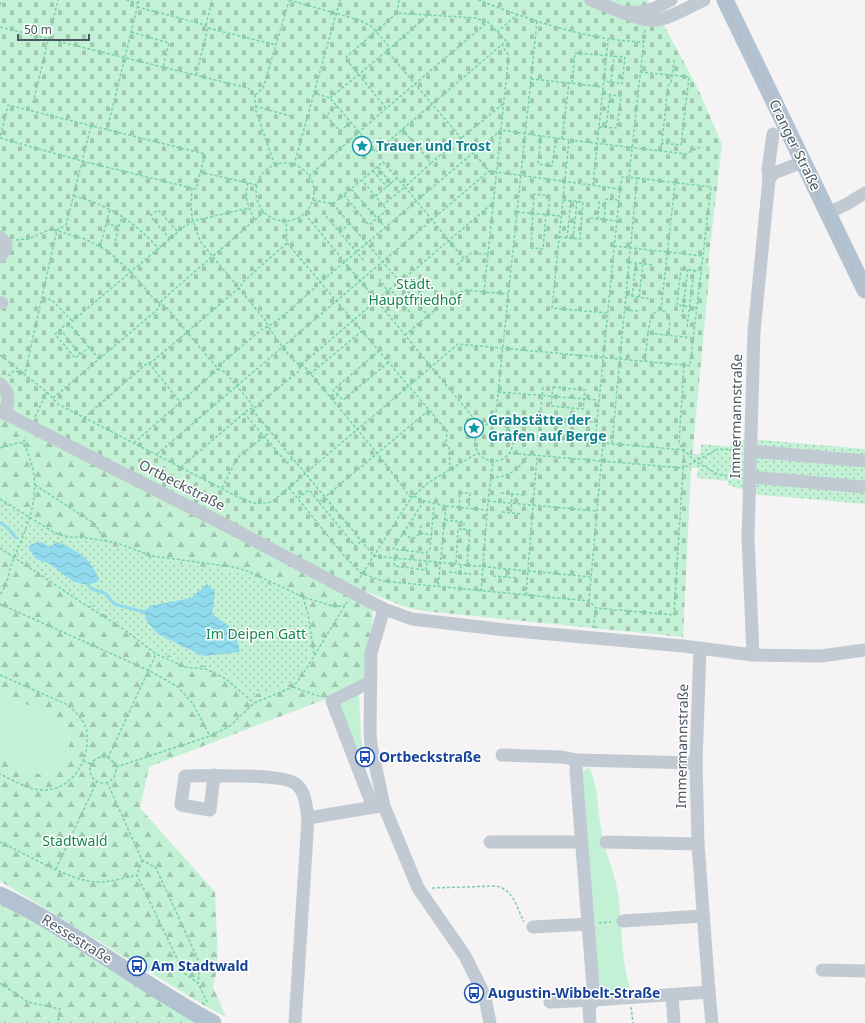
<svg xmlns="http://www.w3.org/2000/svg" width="865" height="1023" font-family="'Noto Sans',sans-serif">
	<defs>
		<pattern id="forest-firs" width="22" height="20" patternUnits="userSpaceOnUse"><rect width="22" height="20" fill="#c3f1d5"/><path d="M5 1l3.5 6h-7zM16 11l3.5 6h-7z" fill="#a0c6b0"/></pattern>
		<pattern id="cemetery-stones" width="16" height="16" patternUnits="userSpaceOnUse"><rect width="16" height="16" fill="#c3f1d5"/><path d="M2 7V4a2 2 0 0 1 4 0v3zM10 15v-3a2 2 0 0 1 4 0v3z" fill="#a0c6b0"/></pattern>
		<pattern id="park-dots" width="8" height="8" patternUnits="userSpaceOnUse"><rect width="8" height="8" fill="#c3f1d5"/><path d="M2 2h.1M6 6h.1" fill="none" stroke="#a0c6b0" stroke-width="1.8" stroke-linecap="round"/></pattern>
		<pattern id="water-waves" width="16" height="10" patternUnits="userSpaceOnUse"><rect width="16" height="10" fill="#90daee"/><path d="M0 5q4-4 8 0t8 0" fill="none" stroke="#78b4c4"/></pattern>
	</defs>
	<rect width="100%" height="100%" fill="#f5f3f3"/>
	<g fill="#c3f1d5">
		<path d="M0,692L58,718C60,720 63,721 65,724C78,740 62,774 41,774C29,773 11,762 0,757Z"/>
		<polygon points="359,693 361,737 367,778 335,705"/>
		<path d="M589,767C599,788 597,807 601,829C604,852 615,872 618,894C623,928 620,962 632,994H598L581,772Z"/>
	</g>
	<g fill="url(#forest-firs)">
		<path d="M0,414L373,607L370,682L149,767L140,808L215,892L218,964L213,987L226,1017L200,1003L0,881V757C11,762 31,775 43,774C64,772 80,735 62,721L0,692Z"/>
		<polygon points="0,904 88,952 207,1023 0,1023"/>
	</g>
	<polygon fill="url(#cemetery-stones)" points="0,0 647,0 666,29 697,87 722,144 708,265 710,267 691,468 683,637 424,611 406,607 354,587 0,408"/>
	<g fill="url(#park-dots)">
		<polygon points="737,440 762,440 865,449 865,504 761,495 728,485 728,481 697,478 698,468 691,468 693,454 700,454 701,444 730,447 731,442"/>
		<polygon points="0,501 45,530 66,538 104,543 163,561 198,566 247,574 300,599 309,633 311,650 304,666 292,683 254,695 242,685 223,673 207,666 187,664 166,654 76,596 25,561 0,546"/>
	</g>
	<g fill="url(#water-waves)">
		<path d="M42,542L49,547L57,542C76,549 94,561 99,581L88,585L74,582L48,563L36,559L28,548L32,544Z"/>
		<polygon points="207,584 215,591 212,614 235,630 240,652 203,656 158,634 147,622 144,612 150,606 191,598"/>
	</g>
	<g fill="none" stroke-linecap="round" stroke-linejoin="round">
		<g stroke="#90daee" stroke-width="3">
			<polyline points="0,523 7,527 16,538"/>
			<polyline points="88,585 92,589 105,593 114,604 144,612"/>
		</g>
		<g stroke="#7ad0a6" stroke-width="1.5" stroke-dasharray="3 2" stroke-linecap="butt">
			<polyline points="126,0 138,3"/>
			<polyline points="289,0 359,20 371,26 388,45 387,51 489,171 620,189"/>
			<path d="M478,0C531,20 586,40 643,42"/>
			<polyline points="0,5 1,0"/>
			<polyline points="137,7 206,25 208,28 276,45"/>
			<polyline points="397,13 399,0"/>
			<polyline points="206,25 212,0"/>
			<polyline points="0,27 248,88 255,95 256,111 275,166"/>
			<polyline points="131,32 169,43 163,67"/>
			<polyline points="497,32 517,15"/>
			<polyline points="640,72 689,77 681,145 661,143"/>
			<polyline points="196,75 208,28"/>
			<polyline points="531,79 569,83"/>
			<polyline points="611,82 614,56"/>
			<polyline points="572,83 575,53 625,57 622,84 604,81"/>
			<polyline points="255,95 263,88 289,1"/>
			<polyline points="330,98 387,51 428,15"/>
			<polyline points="33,103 58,0"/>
			<polyline points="255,106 290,116"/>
			<polyline points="337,106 326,116 340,131 351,122"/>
			<polyline points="386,108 345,58 397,13 476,18 481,20 484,25"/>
			<polyline points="599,127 617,128 621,96 603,94"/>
			<polyline points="606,128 610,95"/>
			<polyline points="402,129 431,163 405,187 464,259 471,253 488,254 484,292 508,294"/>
			<polyline points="107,130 139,0"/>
			<polyline points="541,136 538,164 552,166 556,138"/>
			<polyline points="0,138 82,161 196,189 205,154 8,105 0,138"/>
			<polyline points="562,139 569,83 602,87"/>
			<polyline points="661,151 668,86 671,83 674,60"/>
			<polyline points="431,163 504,103"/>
			<circle cx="285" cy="192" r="29"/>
			<polyline points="294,165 340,0"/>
			<polyline points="378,167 391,184"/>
			<polyline points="373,171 387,187"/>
			<polyline points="200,172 257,185"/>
			<path d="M309,176C368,124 428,72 488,22L506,41L376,152L330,98L314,93"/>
			<polyline points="629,177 645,30"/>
			<polyline points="637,178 711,187 690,366 684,365"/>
			<path d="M248,183C244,196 248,208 255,220"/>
			<polyline points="593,185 608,40"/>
			<path d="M192,188L191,205L192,218L200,241L265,320C269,329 290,359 298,364C300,365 302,366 304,366L377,453L411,498"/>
			<polyline points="351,189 385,227"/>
			<polyline points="344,195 369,225 387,210 362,180"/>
			<path d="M74,196C83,199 92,201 100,205C124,215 142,230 159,249"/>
			<polyline points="376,196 397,178"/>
			<polyline points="313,200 333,204 400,282 493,203"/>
			<polyline points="333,204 383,162 405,187 383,205"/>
			<polyline points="517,212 561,216"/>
			<polyline points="305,214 481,427"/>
			<polyline points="546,214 543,249 531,248 534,194 550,196 548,215"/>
			<polyline points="326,216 365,262"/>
			<polyline points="590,218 617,221"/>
			<polyline points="598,219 599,201"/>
			<polyline points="604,220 606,199 619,200"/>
			<polyline points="106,224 119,226"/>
			<polyline points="340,232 350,223"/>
			<polyline points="559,237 580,239 583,202 563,200"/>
			<polyline points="567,238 571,200"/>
			<polyline points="170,239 151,217 151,215 158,210 160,212 178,232"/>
			<polyline points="573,239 577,201"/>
			<polyline points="16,240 28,239 51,229 85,239 108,251 131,272 155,300 167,308 218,369 225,372 251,403 255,413 374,556 591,577"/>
			<polyline points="115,241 122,216"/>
			<polyline points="287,243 447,431 446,445 449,446 450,469"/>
			<polyline points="614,246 703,256"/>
			<polyline points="100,247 110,209"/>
			<polyline points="488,254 508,62 508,55 502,45"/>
			<polyline points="629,262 653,265"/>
			<polyline points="457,265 464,259"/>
			<polyline points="379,279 388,291"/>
			<polyline points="626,295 650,299"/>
			<polyline points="632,296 636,263"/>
			<polyline points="43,297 53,301 73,322"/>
			<polyline points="639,297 643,264"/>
			<polyline points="402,304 411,296"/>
			<polyline points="697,308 677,305 681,268 697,271"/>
			<polyline points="625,310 639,311"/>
			<polyline points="661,310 675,183"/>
			<polyline points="607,313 552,308 569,140 686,154 700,147"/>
			<polyline points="413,316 390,289 400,282 428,316"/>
			<polyline points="682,317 688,269"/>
			<polyline points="69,324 65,325 55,334 75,358 89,348"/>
			<polyline points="687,327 694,270"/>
			<polyline points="60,329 80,354"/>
			<path d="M648,333C650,324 649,312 661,310C673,314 669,325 669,335"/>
			<polyline points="405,335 454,294 467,290 484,292"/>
			<path d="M0,355L47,392L58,404L238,497C253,503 258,506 273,501L458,344L684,365L679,443L684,450L695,461L719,475L738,476"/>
			<polyline points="99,359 69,324 185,226 193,221 249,208"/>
			<polyline points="645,361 648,333 693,338"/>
			<polyline points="149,363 180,402"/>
			<polyline points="310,374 362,331"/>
			<polyline points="8,376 14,371 25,373 57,230 66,225 91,126"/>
			<polyline points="543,387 540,417 596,422"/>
			<polygon points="553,387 585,390 583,409 551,406"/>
			<polyline points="498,392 598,400"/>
			<polyline points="338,395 333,390 379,351"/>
			<polyline points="53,398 157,310 162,300 264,212"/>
			<polyline points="333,400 338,395 343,400 389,362"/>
			<polyline points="244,413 287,463 293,458"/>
			<polyline points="35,417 47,392"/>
			<polyline points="84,418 145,365 153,361 239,288 244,281 287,243 286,221"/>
			<polyline points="495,422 537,21"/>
			<circle cx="494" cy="442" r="19"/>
			<polyline points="512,435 684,450"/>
			<polyline points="595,442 620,189 622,177 637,178 612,443"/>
			<path d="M134,443L217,370L220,365L261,330C280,322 306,295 322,281C382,231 441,179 501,130L569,140"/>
			<polyline points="0,448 17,443 23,443"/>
			<polyline points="684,450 683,468 718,449 739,450"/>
			<polyline points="157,454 489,171"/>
			<polyline points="181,467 249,409 253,409 299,371 301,365 390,289"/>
			<path d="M491,478C510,476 517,471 528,455"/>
			<polyline points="35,485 95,524 106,541"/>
			<polyline points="222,488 237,458 270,432"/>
			<polyline points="289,488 346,558 361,573 383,581 589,601 596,608 674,615 683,468 509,453"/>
			<polyline points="501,493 524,495"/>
			<polyline points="414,496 424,501 446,506 438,586"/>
			<polyline points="298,498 309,490 355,546 362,541"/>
			<polyline points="0,499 55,533 69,537 87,538 117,543 152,556 234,567 250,572 303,597 336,607 345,605"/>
			<polyline points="424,501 393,549 426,553 430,549 434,505"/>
			<polyline points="488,501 597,511"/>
			<polyline points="319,502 429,410"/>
			<polyline points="446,506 487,510"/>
			<polyline points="459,508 460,493 470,493 469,508"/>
			<polyline points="502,512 522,514"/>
			<polyline points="511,512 512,494"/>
			<polyline points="445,520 464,522 464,530"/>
			<polyline points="404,533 409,537 415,538 420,533 432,535"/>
			<polyline points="420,533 421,523"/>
			<polyline points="0,548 87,606 125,630 156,654 185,667 206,669 226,679 254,703"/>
			<polyline points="395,558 394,566 426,570 427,561"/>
			<polyline points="456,563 458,529 470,530 467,565"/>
			<polyline points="449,572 471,574"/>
			<polyline points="460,573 461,564"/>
			<polyline points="493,576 518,578"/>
			<polyline points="506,577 506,569"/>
			<polyline points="357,582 411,498 428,483 457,465 478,453"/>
			<polyline points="481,591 488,501 493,461"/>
			<path d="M0,594C8,586 8,573 12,563C29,520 47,488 23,443L26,437"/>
			<polyline points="526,595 537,456"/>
			<polyline points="303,597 308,614 314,654"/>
			<polyline points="589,601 603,443"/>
			<polyline points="0,604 150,671 178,687 193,704 210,736"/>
			<polyline points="593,628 596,608"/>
			<path d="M0,675L66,704C74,710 83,719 86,728C87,731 87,736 87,740C88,764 69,791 43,790C28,790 13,780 0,774"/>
			<polyline points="293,687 321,697"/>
			<circle cx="103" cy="770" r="13"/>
			<polyline points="108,758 156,654"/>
			<polyline points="83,761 91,764"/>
			<polyline points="116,767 210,736 230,726 254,703 293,687 303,674 347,602"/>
			<polyline points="107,782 142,860 156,868 200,964 198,983"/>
			<path d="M0,842C27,854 69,881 97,882C111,882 124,878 137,875"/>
			<polyline points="142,860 137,875 184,973 198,983 208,1004"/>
			<polyline points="56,869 97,781"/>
			<path d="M432,888L496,886C513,889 517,908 524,922"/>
			<polyline points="599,923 611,922"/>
			<polyline points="0,983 28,1002 60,1009 58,1023"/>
			<polyline points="631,1007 633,1023"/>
		</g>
		<g stroke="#c1cad2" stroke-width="13">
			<path d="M591,0C609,6 644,25 662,19C676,15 690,6 704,0"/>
			<path d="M630,12C645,14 658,7 671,0"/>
			<polyline points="769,179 774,173 803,162"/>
			<polyline points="828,213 847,204 865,193"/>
			<polyline points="0,237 6,243 6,248 0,257"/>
			<polyline points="0,303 2,303"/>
			<path d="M0,384C11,392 8,402 5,414"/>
			<polyline points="0,411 235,530 384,609 412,619 506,630 683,646 753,655 821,656 865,650"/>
			<polyline points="751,451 865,461"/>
			<polyline points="750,477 865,487"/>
			<polyline points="384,609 371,653 370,732 371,745 384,806 418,888 465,956 481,988 485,998 490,1023"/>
			<polyline points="700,648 696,763 698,844 709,992 712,1023"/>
			<polyline points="753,655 748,537 754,332 769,179 768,170 773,134"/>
			<polyline points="370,682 332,701 373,807"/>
			<polyline points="502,755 562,757 577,760"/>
			<polyline points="696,763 577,760 576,770 594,1000 709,992"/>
			<path d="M214,775L210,810L181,805L185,776C205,776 283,773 296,784C306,792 306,807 308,818L295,1023"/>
			<polyline points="308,818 380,806"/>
			<polyline points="490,842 581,842"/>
			<polyline points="606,842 698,844"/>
			<polyline points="623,921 703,916"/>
			<polyline points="533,927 587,924"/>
			<polyline points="822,970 865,971"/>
			<polyline points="672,995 674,1023"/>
			<polyline points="550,1002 594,1000"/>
			<polyline points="590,1023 589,1008 594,1000"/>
		</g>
		<g stroke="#b3c2d1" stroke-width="17">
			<polyline points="725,0 865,290"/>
			<path d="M0,895C75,931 140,984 213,1023"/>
		</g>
		<polyline stroke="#b5b8bd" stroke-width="1" points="723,0 865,296"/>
	</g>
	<defs>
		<symbol id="sight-ring" viewBox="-11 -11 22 22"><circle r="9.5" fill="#fff" stroke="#0f9aa8" stroke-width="1.5"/><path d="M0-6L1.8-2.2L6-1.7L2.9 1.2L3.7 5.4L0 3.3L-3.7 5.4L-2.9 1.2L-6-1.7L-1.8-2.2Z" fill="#0f9aa8"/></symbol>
		<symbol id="bus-ring" viewBox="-11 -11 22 22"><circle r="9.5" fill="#fff" stroke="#1a4fb4" stroke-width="1.5"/><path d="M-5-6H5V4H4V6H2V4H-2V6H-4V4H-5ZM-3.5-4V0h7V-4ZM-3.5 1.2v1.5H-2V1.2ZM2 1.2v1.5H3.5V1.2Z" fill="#1a4fb4"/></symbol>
	</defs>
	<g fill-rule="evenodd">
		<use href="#sight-ring" x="351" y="135" width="22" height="22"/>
		<use href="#sight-ring" x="463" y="417" width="22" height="22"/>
		<use href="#bus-ring" x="354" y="746" width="22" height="22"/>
		<use href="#bus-ring" x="126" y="955" width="22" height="22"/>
		<use href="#bus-ring" x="463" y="982" width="22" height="22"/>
	</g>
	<g text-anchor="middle" stroke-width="3" stroke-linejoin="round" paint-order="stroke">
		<g font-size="14" fill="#4a5661" stroke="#fff">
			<text transform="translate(795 145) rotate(64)" y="5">Cranger Straße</text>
			<text transform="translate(736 416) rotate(-89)" y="5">Immermannstraße</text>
			<text transform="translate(182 485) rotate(27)" y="5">Ortbeckstraße</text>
			<text transform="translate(682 746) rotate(-89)" y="5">Immermannstraße</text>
			<text transform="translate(77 939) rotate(32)" y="5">Ressestraße</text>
		</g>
		<g font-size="14" font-weight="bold" fill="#0d838f" stroke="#fff" text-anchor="start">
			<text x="376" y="151">Trauer und Trost</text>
			<text x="488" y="425">Grabstätte der<tspan x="488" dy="16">Grafen auf Berge</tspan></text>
		</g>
		<g font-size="14" fill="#17864f" stroke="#fff">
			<text x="415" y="289">Städt.<tspan x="415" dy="16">Hauptfriedhof</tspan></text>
			<text x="256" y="639">Im Deipen Gatt</text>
			<text x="75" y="846">Stadtwald</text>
		</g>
		<g font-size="14" font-weight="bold" fill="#164399" stroke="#fff" text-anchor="start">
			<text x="379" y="762">Ortbeckstraße</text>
			<text x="151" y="971">Am Stadtwald</text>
			<text x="488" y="998">Augustin-Wibbelt-Straße</text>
		</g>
	</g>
	<path d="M18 34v6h71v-6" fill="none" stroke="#4a5661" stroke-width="2"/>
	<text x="24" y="34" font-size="12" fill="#4a5661" stroke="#ffffff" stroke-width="3" paint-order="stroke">50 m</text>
</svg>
